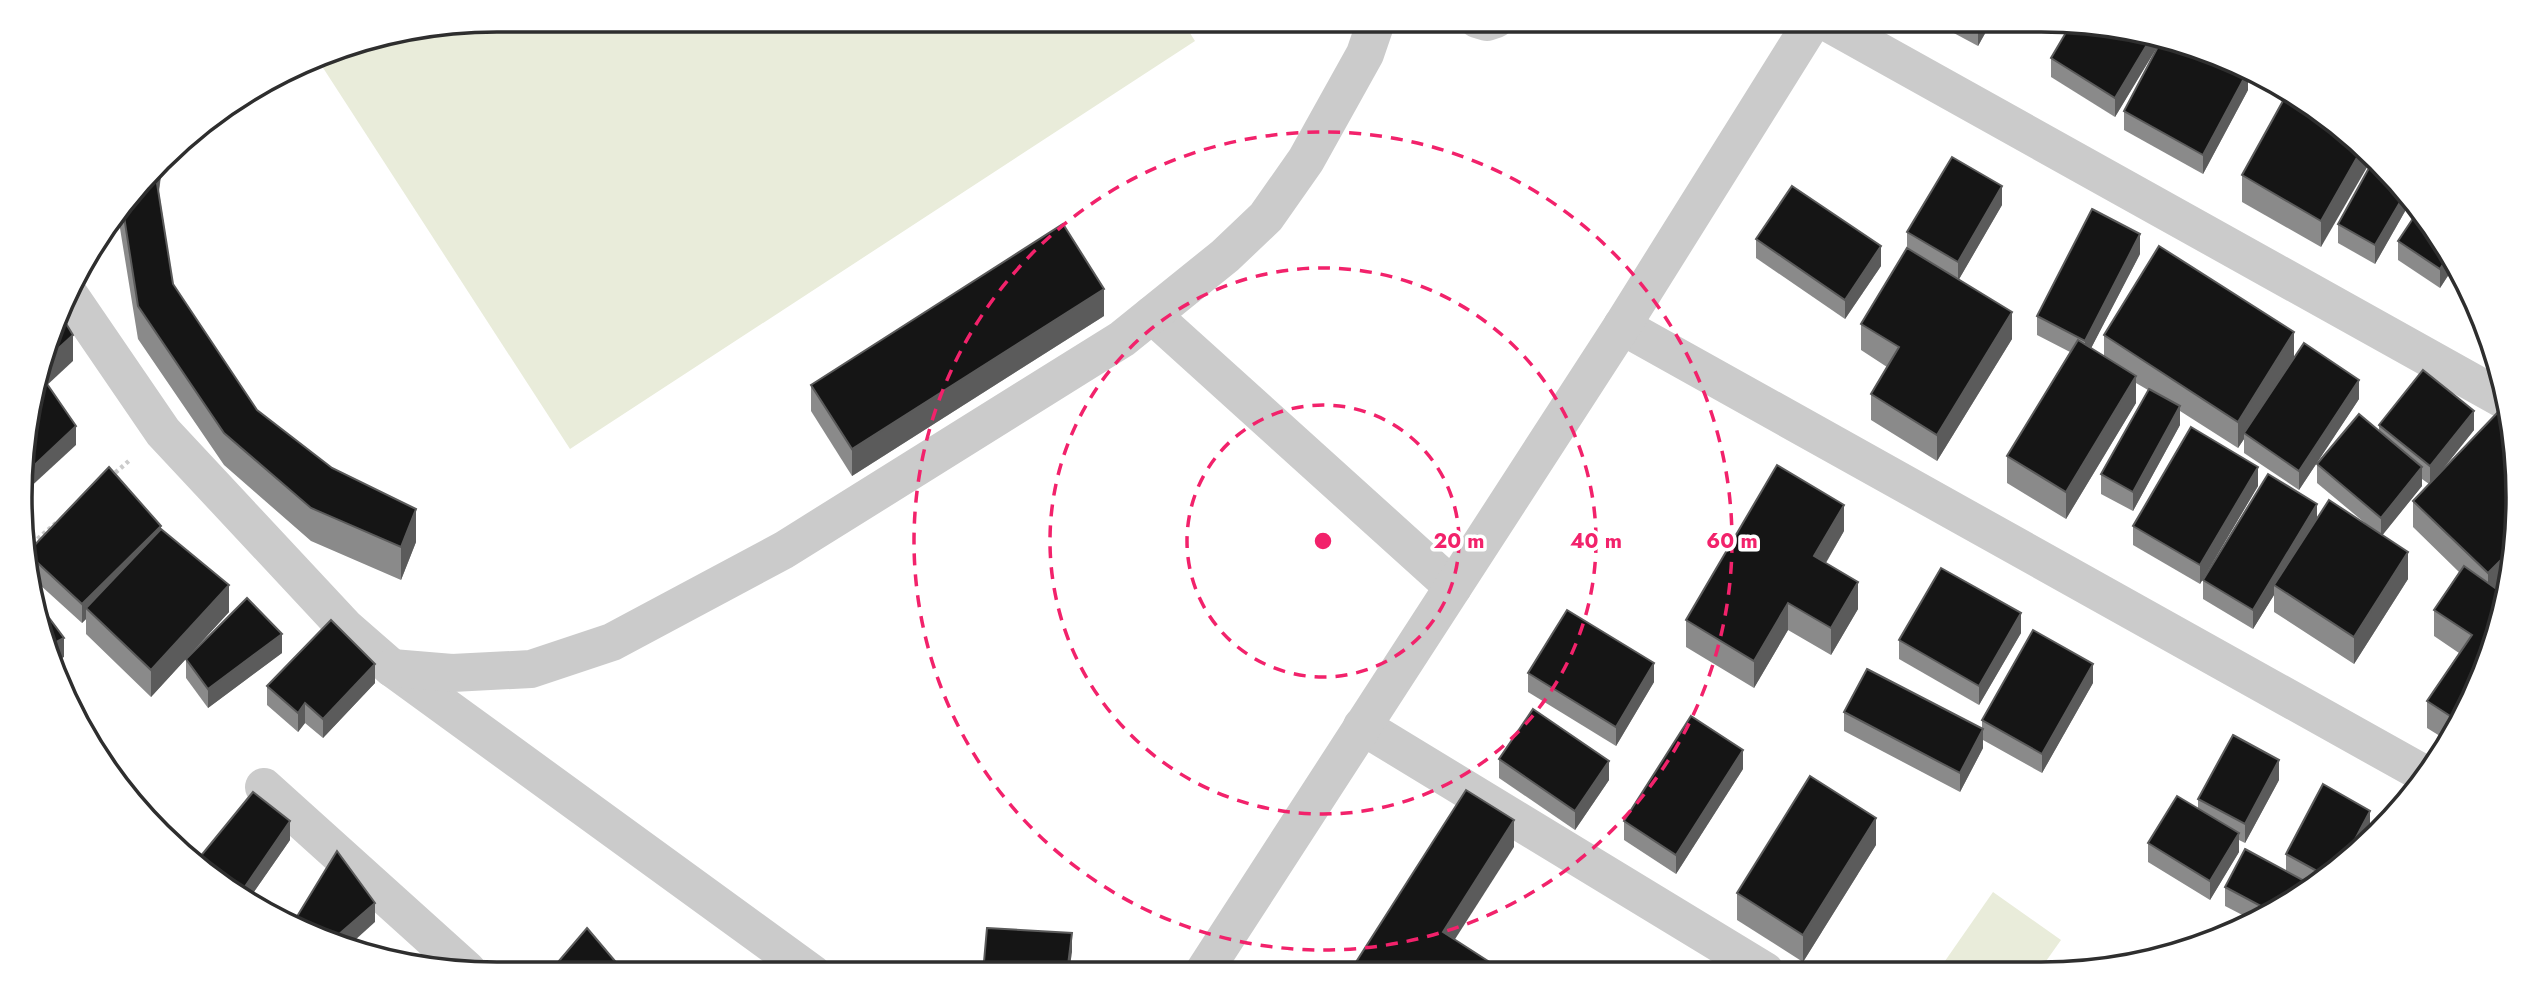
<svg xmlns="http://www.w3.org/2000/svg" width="2537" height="994" font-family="Jost,sans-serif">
	<rect width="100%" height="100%" fill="#fff"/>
	<g fill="#e9ecda">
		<polygon points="497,19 1181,19 1195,41 570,449 316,57 343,45"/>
		<polygon points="1993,892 2061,940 2039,971 1938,971"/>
	</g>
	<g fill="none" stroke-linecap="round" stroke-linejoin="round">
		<g stroke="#cbcbcb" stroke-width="4.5" stroke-dasharray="3.5 3.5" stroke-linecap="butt">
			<polyline points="110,477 130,460"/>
			<polyline points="27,548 56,523"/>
		</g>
		<g stroke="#cbcbcb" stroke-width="38">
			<polyline points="1477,19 1487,22 1496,19"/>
			<polyline points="1821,19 2506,401"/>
			<polyline points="68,293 163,432 345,627 392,668 813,974"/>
			<polyline points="1152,315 1453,587"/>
			<polyline points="1622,326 2426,775"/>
			<polyline points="392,668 452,673 531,669 612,642 784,550 1122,339 1225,256 1266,217 1306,160 1365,54 1377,19"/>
			<polyline points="1362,726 1765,971"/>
			<polyline points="264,787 467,970"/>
			<polyline points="1203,973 1622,326 1814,19"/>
		</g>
	</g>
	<g fill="#8a8a8a">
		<polygon points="1937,19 1993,19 1978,46 1937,24"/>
		<polygon points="2037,19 2040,19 2053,21 2050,27"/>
		<polygon points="2162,39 2115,117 2051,77 2051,58"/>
		<polygon points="2248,90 2203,174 2124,130 2124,111"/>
		<polygon points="2355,138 2321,247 2242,202 2242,175"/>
		<polygon points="2374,159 2412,199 2375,264 2338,243 2338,224"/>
		<polygon points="163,161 159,192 173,284 257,410 416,542 401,580 311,541 224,465 138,339 118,216"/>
		<polygon points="2002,205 1959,279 2012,339 1937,461 1871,420 1871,394 1887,367 1861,350 1861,324 1907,248 1907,232"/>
		<polygon points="1756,239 1881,266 1845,319 1756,258"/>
		<polygon points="2398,241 2455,265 2440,288 2398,260"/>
		<polygon points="2140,254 2091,348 2104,356 2104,335 2294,358 2359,399 2299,490 2244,453 2244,439 2238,448 2180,411 2180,425 2133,511 2101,494 2101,474 2148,390 2136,383 2136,403 2066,519 2007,483 2007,456 2070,352 2037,335 2037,316"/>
		<polygon points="1104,316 852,476 811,411 811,385"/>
		<polygon points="2379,425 2474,430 2440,473 2514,559 2509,578 2498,590 2493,650 2448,741 2427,728 2427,701 2459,653 2434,636 2434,610 2459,572 2413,527 2413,501 2429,484 2422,479 2422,486 2382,535 2408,579 2354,664 2274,612 2274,595 2253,629 2203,599 2203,580 2317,518 2365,523 2317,483 2317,464 2379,431"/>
		<polygon points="2258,486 2200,584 2133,545 2133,526"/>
		<polygon points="161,529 229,612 151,697 86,634 86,619 82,623 28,574 27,553"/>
		<polygon points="1844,531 1826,563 1858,609 1831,655 1788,630 1754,688 1686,647 1686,620"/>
		<polygon points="2021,633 1979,705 1899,659 1899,640"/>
		<polygon points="282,653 208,708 186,678 186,659"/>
		<polygon points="1528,673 1654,682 1616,746 1528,692"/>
		<polygon points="375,683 323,738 305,723 298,732 267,705 267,686"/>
		<polygon points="2093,683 2042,773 1983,740 1983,748 1960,792 1844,731 1844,712 1982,728 1982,720"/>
		<polygon points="1499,759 1609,780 1575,830 1499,778"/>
		<polygon points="1743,769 1676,874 1624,840 1624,821"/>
		<polygon points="2279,780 2245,843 2239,840 2239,852 2210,900 2148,862 2148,843 2198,809 2198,799"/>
		<polygon points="2370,830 2358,852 2355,856 2256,922 2225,906 2225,887 2286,871 2286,854"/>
		<polygon points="290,840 249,899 206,876 195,865 195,863"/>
		<polygon points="1876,845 1803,962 1737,920 1737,893"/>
	</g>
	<g fill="#5b5b5b">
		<polygon points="1993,19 1978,46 1978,20"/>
		<polygon points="2151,38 2162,39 2115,117 2115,98"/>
		<polygon points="2248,71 2248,90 2203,174 2203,155"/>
		<polygon points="2363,147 2373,157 2321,247 2321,221"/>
		<polygon points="163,161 156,209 156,177 158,168"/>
		<polygon points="2002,186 2002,205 1958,281 1958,262"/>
		<polygon points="2406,192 2412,199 2375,264 2375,245"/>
		<polygon points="2140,234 2140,254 2085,360 2085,341"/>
		<polygon points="1881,246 1881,266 1845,319 1845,300"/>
		<polygon points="2449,255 2455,265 2440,288 2440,269"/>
		<polygon points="1104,289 1104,316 852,476 852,449"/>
		<polygon points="2012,312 2012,339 1937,461 1937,435"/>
		<polygon points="2294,332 2294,359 2244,433 2244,439 2238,448 2238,422"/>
		<polygon points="73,335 73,361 31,400 39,366"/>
		<polygon points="2136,376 2136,403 2066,519 2066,492"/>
		<polygon points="2359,380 2359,399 2299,490 2299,471"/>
		<polygon points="2180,406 2180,425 2133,511 2133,492"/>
		<polygon points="2474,411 2474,430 2430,485 2430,466"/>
		<polygon points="76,426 76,445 25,492 25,474"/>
		<polygon points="2258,467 2258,486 2200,584 2200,565"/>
		<polygon points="2422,467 2422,486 2381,537 2381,518"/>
		<polygon points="2317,504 2317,524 2274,585 2274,595 2253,629 2253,610"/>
		<polygon points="1844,505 1844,531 1814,583 1814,556"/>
		<polygon points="416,509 416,542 401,580 401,547"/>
		<polygon points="161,526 161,545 86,608 86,619 82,623 82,604"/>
		<polygon points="2514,547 2514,559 2509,578 2488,600 2488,573"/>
		<polygon points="2408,552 2408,579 2354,664 2354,637"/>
		<polygon points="1858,582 1858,609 1831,655 1831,628"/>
		<polygon points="229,585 229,612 151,697 151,670"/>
		<polygon points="1788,603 1788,630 1754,688 1754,661"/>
		<polygon points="2021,613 2021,633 1979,705 1979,686"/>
		<polygon points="282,634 282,653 208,708 208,689"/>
		<polygon points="64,638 64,657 55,662 49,646"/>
		<polygon points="1654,663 1654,682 1616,746 1616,727"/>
		<polygon points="375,664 375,683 323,738 323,719"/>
		<polygon points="2093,664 2093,683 2042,773 2042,754"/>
		<polygon points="305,703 305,723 298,732 298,713"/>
		<polygon points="1983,729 1983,748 1960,792 1960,773"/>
		<polygon points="1743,750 1743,769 1676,874 1676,855"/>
		<polygon points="2279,760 2279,780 2245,843 2245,824"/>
		<polygon points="1609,761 1609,780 1575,830 1575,811"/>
		<polygon points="2370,811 2370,830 2358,852 2355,856 2341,866"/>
		<polygon points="1876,818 1876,845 1803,962 1803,935"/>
		<polygon points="1514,820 1514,847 1443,958 1443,932"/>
		<polygon points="290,821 290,840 249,899 240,894"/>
		<polygon points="2239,833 2239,852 2210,900 2210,881"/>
		<polygon points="177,838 177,849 172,844"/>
		<polygon points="375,903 375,922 344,950 330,942"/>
		<polygon points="1072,933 1072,952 1069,973 1067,973"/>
	</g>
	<g fill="#151515" stroke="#5b5b5b" stroke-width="2">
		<polygon points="2071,24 2151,38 2115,98 2051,58"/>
		<polygon points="2162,39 2193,44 2227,60 2248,71 2203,155 2124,111"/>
		<polygon points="2289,90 2355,138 2363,147 2321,221 2242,175"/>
		<polygon points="1952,157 2002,186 1958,262 1907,232"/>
		<polygon points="2374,159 2406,192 2375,245 2338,224"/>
		<polygon points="158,168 156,177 173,284 257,410 332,468 416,509 401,547 311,508 224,433 138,306 123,210"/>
		<polygon points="1792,186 1881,246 1845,300 1756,239"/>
		<polygon points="2420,208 2449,255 2440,269 2398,241"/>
		<polygon points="2092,209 2140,234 2085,341 2037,316"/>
		<polygon points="1063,224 1104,289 852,449 811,385"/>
		<polygon points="2159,246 2294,332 2238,422 2104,335"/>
		<polygon points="1907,248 2012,312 1937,435 1871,394 1899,347 1861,324"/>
		<polygon points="59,312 73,335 39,366 44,344"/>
		<polygon points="2078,340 2136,376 2066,492 2007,456"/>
		<polygon points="2304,343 2359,380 2299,471 2244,433"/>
		<polygon points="2423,370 2474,411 2430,466 2379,425"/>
		<polygon points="45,381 76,426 25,474 23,434 33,392"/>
		<polygon points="2149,389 2180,406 2133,492 2101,474"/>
		<polygon points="2500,410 2509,419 2517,465 2514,547 2488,573 2413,501"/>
		<polygon points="2359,414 2422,467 2381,518 2317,464"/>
		<polygon points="2191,427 2258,467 2200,565 2133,526"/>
		<polygon points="1777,465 1844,505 1814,556 1858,582 1831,628 1788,603 1754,661 1686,620"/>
		<polygon points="109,467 161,526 82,604 27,553"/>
		<polygon points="2268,474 2317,504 2253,610 2203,580"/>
		<polygon points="2329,500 2408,552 2354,637 2274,585"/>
		<polygon points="161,529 229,585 151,670 86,608"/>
		<polygon points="2464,566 2505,595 2493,650 2458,721 2427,701 2472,635 2434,610"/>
		<polygon points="1941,568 2021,613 1979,686 1899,640"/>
		<polygon points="29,591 64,638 49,646"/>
		<polygon points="247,598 282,634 208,689 186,659"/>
		<polygon points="1567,610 1654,663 1616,727 1528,673"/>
		<polygon points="331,620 375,664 323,719 305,703 298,713 267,686"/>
		<polygon points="2033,630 2093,664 2042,754 1982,720"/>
		<polygon points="1867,669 1983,729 1960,773 1844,712"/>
		<polygon points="1533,709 1609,761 1575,811 1499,759"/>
		<polygon points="1691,716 1743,750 1676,855 1624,821"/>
		<polygon points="2233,735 2279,760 2245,824 2198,799"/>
		<polygon points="1810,776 1876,818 1803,935 1737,893"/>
		<polygon points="2323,784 2370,811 2341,866 2326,876 2286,854"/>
		<polygon points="1466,790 1514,820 1443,932 1505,972 1349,973"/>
		<polygon points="124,792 177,838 172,844 138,812"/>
		<polygon points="253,792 290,821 240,894 230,888 195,863"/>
		<polygon points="2177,796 2239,833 2210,881 2148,843"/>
		<polygon points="2388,811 2392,814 2374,834"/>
		<polygon points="2245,849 2312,885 2272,912 2225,887"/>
		<polygon points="337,851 375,903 330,942 293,923"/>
		<polygon points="587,928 626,974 547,975"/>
		<polygon points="987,928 1072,933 1067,973 983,973"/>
	</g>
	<g fill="none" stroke="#f2226b" stroke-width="3.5" stroke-dasharray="12 9">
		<circle cx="1323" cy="541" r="136"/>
		<circle cx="1323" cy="541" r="273"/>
		<circle cx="1323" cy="541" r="409"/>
	</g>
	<path d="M0 0H2537V994H0ZM497 32H2041A465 465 0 0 1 2506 497V497A465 465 0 0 1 2041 962H497A465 465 0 0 1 32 497V497A465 465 0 0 1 497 32Z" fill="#fff" fill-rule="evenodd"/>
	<path fill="none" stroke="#2e2e2e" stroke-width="3.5" d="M497 32H2041A465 465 0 0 1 2506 497V497A465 465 0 0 1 2041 962H497A465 465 0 0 1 32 497V497A465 465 0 0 1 497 32Z"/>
	<circle cx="1323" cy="541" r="10" fill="#f2226b" stroke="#fff" stroke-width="3.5"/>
	<g font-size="21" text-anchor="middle" font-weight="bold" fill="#f2226b" stroke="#fff" stroke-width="7" stroke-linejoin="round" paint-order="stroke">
		<text x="1459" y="548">20 m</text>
		<text x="1596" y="548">40 m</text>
		<text x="1732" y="548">60 m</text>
	</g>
</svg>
